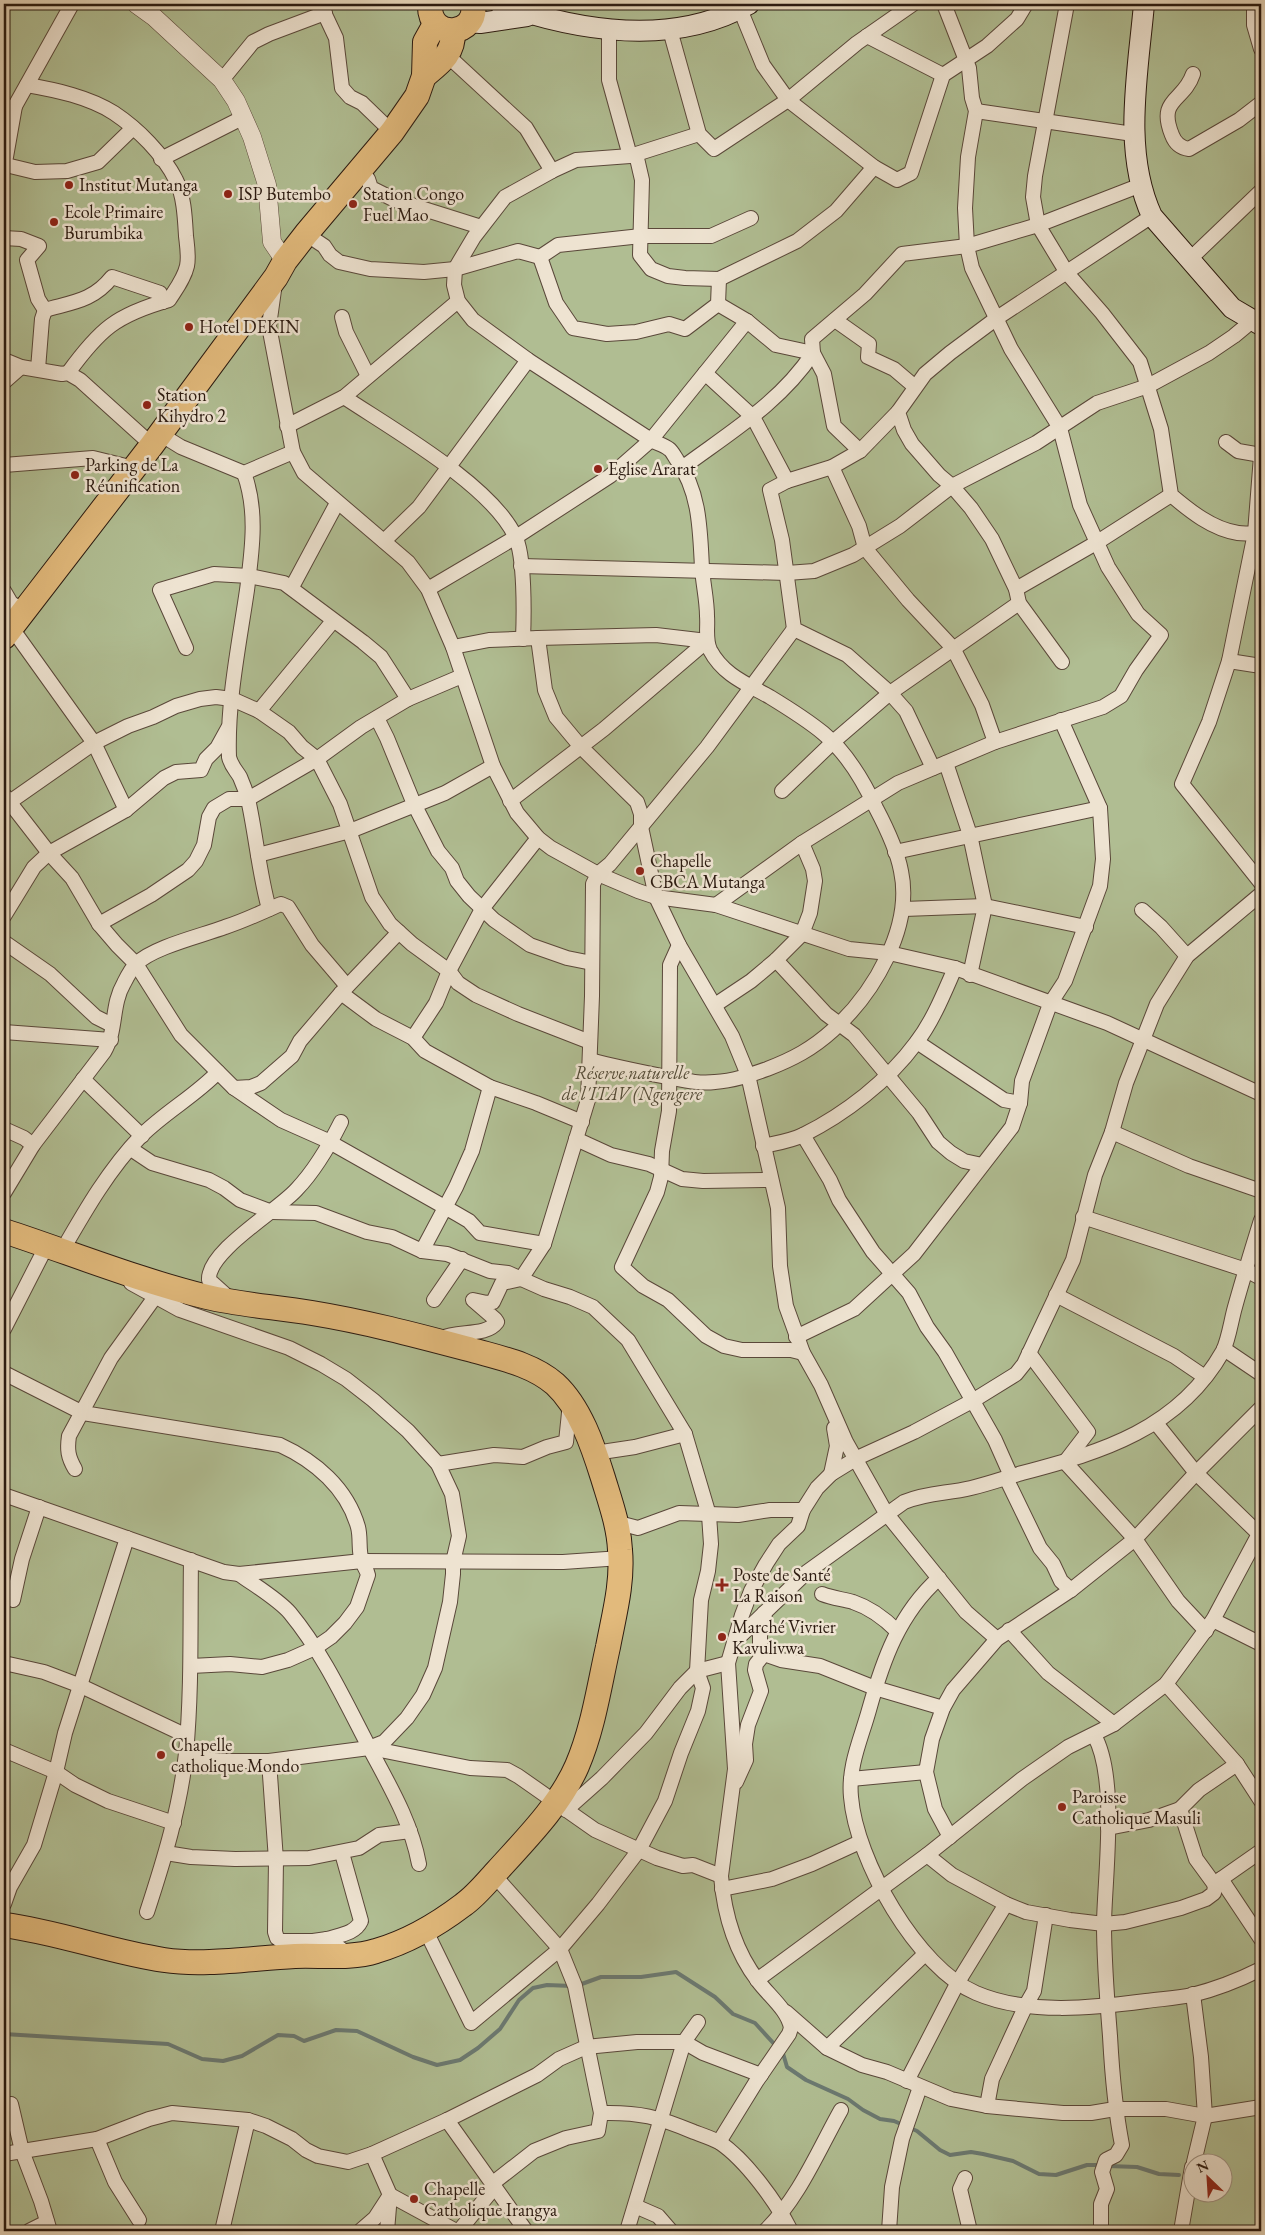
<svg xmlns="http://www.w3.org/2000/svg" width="1265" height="2235" font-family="'EB Garamond',serif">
	<rect width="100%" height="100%" fill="#e5d4b8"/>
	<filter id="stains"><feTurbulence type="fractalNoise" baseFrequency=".004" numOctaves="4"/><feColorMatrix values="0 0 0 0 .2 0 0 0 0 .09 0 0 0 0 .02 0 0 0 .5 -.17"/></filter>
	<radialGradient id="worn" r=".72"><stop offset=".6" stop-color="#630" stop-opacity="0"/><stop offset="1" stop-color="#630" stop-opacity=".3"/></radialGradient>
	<path fill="#b0bd92" stroke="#6e6c51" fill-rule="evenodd" d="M4,4H1261V2231H4ZM1192,2162H1222V2192H1192Z"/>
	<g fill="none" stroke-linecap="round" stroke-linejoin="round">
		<g stroke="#6b7971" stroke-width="4">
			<polyline points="579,1985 601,1977 641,1977 676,1972 715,1997 733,2014 755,2023 776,2046"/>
			<polyline points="4,2034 168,2044 202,2059 223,2061 242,2056 278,2035 294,2036 304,2041 336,2030 357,2031 413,2057 437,2065 460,2060 478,2048 500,2029 519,2000 533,1988 547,1985 572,1986"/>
			<polyline points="782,2050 787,2067 806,2080 848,2099 863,2110 880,2119 894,2121 917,2131 940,2150 950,2155 971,2152 983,2154 1013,2161 1039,2174 1056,2175 1087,2165 1101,2165"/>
			<polyline points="1108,2166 1137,2167 1159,2174 1179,2175"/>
		</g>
		<defs>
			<g id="minor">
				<polyline points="320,4 336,38 342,88 350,97 362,103 392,132"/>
				<path d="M1067,4L1035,176L1033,197L1038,225L1067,273L1102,313L1140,362L1161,429L1171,495C1190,511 1212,529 1238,533C1245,534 1254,533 1261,533"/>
				<polyline points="1254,4 1254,25 1261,49"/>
				<polyline points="740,9 763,65 788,100 874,167 897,180 911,173 943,75 987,46 1017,19 1026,4"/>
				<polyline points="609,30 609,80 630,156"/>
				<polyline points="670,30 699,134 714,149 788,100 857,43 913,4"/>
				<polyline points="867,36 943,75"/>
				<polyline points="448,56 526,128 552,171"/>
				<path d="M1193,74C1184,102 1157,98 1172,135C1175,143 1181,148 1189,149L1239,120L1261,103"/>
				<polyline points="222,80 253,42 269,34 325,13"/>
				<path d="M27,85C56,90 89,97 114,113C138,129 163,154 176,180C184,195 185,219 186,236C187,245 189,257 187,266C184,279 176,289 169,300C116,315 100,329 68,373"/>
				<polyline points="4,111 10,111 15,106 72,4"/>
				<polyline points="976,111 1133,134"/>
				<polyline points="636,154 642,180 640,255 651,269 668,276 685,278 719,279 797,241 836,211 874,167"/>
				<polyline points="161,159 244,117"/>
				<polyline points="6,165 35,172 67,171 98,162 133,128"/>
				<polyline points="4,168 15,106"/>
				<polyline points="353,176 368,179 371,188 395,200 481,227"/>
				<polyline points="306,234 324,246 330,255 339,262 370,269 424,272 455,269 518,251 540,257"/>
				<polyline points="4,238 21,239 39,246 27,260 38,299 45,310"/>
				<polyline points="540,257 556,303 573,328 607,334 636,332 669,324 685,329 718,304 719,279"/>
				<polyline points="540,257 558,245 641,236 711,236 751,218"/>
				<polyline points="1190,259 1261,191"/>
				<polyline points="275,283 269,326 293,452 304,473 408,562 428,589 453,647 493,766 517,813 538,838 551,848 598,874 638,891 656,897 716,905 849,949 889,953 955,968 1107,1023 1261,1094"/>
				<polyline points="718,304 747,321 776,345 813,353"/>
				<path d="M45,310C73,302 93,301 112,277L160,293L163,302"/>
				<polyline points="342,317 346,332 368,376"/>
				<polyline points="835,320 869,344 868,357 894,369 914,386"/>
				<polyline points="4,360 21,367 62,374 68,373 80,380 152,445"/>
				<polyline points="38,369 42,319 45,310"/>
				<polyline points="705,373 753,417 787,481"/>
				<polyline points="4,382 21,367"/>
				<path d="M344,397C392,429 491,485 515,536C525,555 524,616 523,639"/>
				<polyline points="898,412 860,451 832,467 787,481 770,490 782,540 794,629 847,655 890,693 906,711 933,768"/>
				<polyline points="287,426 344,397 458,301"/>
				<polyline points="160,434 181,447 244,473 293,452"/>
				<polyline points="1226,442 1238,451 1261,455"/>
				<polyline points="860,451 834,426 824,374 813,353 812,339 865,294 902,254 967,246 1038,225 1141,185"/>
				<polyline points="1261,456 1255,533 1229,661 1209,722 1182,784 1261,883"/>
				<polyline points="4,465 93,458 134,468"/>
				<polyline points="832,467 859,526 865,548 908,600 953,648 982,705 995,742"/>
				<path d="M682,468C729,433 780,403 813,353"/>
				<path d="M244,473C258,511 252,551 247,590C239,645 227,702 229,757C231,766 236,770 240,777C243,784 246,792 248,799C256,835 259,873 269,909"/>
				<polyline points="384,541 419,507 528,360"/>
				<polyline points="521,566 787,573 814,571 853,555 900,526 952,486 1036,443 1097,403 1148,386 1209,353 1234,336 1252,321"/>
				<polyline points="292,587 337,503"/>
				<polyline points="428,589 516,537 610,476 651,440 747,321"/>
				<polyline points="1016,589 1096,543 1171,495"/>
				<polyline points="4,591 11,603 23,610"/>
				<polyline points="11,627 94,743 126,810"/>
				<polyline points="538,638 545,690 556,717 581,747 637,802 641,814 641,827 656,897 679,945 732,1036 748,1075 778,1208 780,1266 786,1306 803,1353 821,1385 846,1442 886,1513 966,1612 997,1639"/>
				<polyline points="453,647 489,640 538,638 656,635 707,641"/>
				<polyline points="186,648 160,590 214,574 249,576 284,583 363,642 381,657 408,699"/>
				<polyline points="1229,661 1261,666"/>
				<polyline points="1062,662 1019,603 1016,589 992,539 971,508 952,486 939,475 912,444 904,430 898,412 925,374 950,353 997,318 1152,216"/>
				<polyline points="259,711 333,621"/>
				<polyline points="377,718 387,738 414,804 438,851 452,868 457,881 469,896 494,920 530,945 567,958 592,963"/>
				<polyline points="946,763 970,835 985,906 970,975"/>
				<polyline points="782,791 833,742 890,693 1019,603"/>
				<polyline points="4,795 49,853 72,878 99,924 117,945 136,964 181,1035 234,1088 281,1120 326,1140 457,1214 469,1221 480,1233 544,1244"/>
				<polyline points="510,801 604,729 707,641"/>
				<polyline points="4,806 94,743 128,726 153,717 176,706 200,699 216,697 232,699 259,711 289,732 302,747 317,759 340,804 372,897 390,924 412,944 449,971 458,983 476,995 518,1014 590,1042"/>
				<polyline points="895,852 1100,808"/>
				<polyline points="258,855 350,831 445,793 493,766"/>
				<polyline points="716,905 802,843 898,783 995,742 1103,707 1121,696 1136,670 1161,635 1138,614 1108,567 1080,505 1060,428 1011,349 972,268 967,246 965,208 968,157 976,111 972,98 969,68 944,4"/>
				<polyline points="904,909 985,906 1086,927"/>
				<polyline points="1142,910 1161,927 1187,956"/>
				<polyline points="4,916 34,867 49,853 126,810 164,778 176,772 201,770 206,759 217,748 228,728"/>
				<polyline points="99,924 151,895 188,870 196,861 204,845 209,817 214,808 229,799 248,799 317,759 361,727 408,699 462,676"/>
				<polyline points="4,942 50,974 96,1017 112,1025"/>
				<polyline points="679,945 670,965 669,1111 662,1151 661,1177 657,1192 622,1267 643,1286 668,1300 706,1336 724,1346 742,1350 791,1350 803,1353"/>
				<polyline points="776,960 826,1014 854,1035 919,1113 938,1142 951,1153 964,1161 982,1165"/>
				<polyline points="341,993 376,1019 413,1038 425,1051 490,1087 536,1103 582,1122"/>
				<polyline points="715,1005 751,981 776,960 802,934 810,913 815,881 813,869 802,843"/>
				<polyline points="4,1032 111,1040"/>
				<polyline points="413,1038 436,1003 449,971 482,909 538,838"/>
				<polyline points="917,1042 1004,1100 1020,1103"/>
				<path d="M590,1060C616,1067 641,1072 667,1077C683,1080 698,1084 715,1082C733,1081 750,1075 767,1069C793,1059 812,1049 833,1030C874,993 913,927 901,871C897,849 886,827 876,808C863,780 846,752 823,733C806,719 788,708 770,697C747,684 723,675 710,650C705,639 708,628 707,616C707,600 703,584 702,568C700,530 700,492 677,460C675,457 672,451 669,449C664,445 656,443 651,440L528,360L473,320L458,301L454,285L455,269L474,237L505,197L552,171L576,160L630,156L699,134"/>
				<polyline points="83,1079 142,1136"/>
				<polyline points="234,1088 251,1087 261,1083 292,1056 300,1041 341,993 399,932"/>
				<polyline points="4,1129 24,1138 33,1145"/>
				<polyline points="1112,1132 1189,1166 1261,1191"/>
				<polyline points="803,1135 830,1180 839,1200 873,1252 909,1293 927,1327 945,1352 995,1440 1011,1476"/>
				<polyline points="576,1139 611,1155 649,1164 682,1179 703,1181 770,1180"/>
				<path d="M763,1146C777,1143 791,1141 803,1135C845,1114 888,1081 916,1043C933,1021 944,993 955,968"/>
				<polyline points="131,1149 152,1163 209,1180 224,1188 240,1200 272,1212 316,1213 367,1232 392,1237 422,1251 447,1254 490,1271 508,1273 544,1289 570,1297 593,1307 628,1340 685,1434 709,1515 711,1544 708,1571 701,1600 697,1671 703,1688 698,1711 681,1753 665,1801 639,1850 598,1904 560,1949 471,2023 425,1929"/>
				<path d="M4,1193L33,1145L104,1052C117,1031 111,1005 124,983C127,977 131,969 136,964C153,947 201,936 225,927C244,921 262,912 281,904L288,907L312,945L347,986"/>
				<polyline points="1083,1217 1246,1270 1261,1278"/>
				<path d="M62,1251C85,1211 109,1169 141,1136C165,1112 195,1096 218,1072"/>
				<polyline points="422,1251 456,1187 472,1151 490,1087"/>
				<polyline points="131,1283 180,1310 289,1348 321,1364 346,1379 373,1400 408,1431 438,1464 452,1494 459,1536 453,1562 453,1574 450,1602 435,1668 423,1695 407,1718 384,1742 369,1748 269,1761 219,1761 186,1755"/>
				<polyline points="1056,1295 1174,1356 1205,1377"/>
				<path d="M229,1298L209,1280C207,1251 279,1210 297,1189C316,1169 329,1146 341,1122"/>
				<polyline points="434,1300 462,1259"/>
				<polyline points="4,1329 47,1245"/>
				<polyline points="796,1337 854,1309 914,1254 1012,1127 1020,1103 1022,1081 1050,1004 1065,981 1100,886 1103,859 1100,808 1061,720"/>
				<path d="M442,1338C458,1330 486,1337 497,1322L495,1319L473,1300L487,1303L493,1302L502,1283L521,1279L544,1244L588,1100L592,996L593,884L598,874L610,864L707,747L794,629"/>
				<polyline points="1224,1349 1261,1374"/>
				<polyline points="1029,1353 1088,1432 1065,1462"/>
				<path d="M4,1373L83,1413L280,1445C315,1461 347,1488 358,1527C361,1538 358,1551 362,1561C364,1567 367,1570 368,1575L357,1607L345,1623L331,1637L315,1648L288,1660L262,1667L230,1664L191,1666"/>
				<polyline points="1156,1423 1196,1473 1259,1534"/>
				<polyline points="595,1453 635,1447 685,1434"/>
				<polyline points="1065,1462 1135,1539 1178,1601 1206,1631"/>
				<polyline points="438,1464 494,1455 523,1457 547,1447 566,1442 570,1403"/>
				<path d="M75,1469C68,1457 67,1450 69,1436L111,1358L155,1297"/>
				<polyline points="831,1474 837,1446 834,1428"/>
				<polyline points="1006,1478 1040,1548 1053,1564 1061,1581 1071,1590"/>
				<polyline points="4,1495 224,1572 239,1574 362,1561 563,1562 621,1558"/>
				<polyline points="615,1522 638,1528 679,1513 738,1515 770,1510 803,1510"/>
				<path d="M239,1574C254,1585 278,1599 290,1613C323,1653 345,1701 369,1747C389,1785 411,1821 419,1864"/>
				<path d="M939,1578C899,1614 883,1660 869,1710C861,1739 848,1766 851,1797C856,1860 917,1968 976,1993C1027,2015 1093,2008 1146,2001C1161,1999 1177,1998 1192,1995C1216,1989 1239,1980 1261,1969"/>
				<path d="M822,1594C832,1598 842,1599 853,1602C871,1608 884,1618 897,1631"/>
				<polyline points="13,1600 22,1559 39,1507"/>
				<polyline points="764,1613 765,1620 760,1635 760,1649 764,1654 781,1660 820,1666 875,1688 943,1708"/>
				<polyline points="1213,1620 1261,1644"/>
				<polyline points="1009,1630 1048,1673 1114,1724"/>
				<path d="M734,1642L807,1572L904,1502C929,1492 946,1494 971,1488C988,1484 1005,1478 1022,1473C1102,1452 1179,1429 1223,1351C1229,1338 1231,1321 1235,1307C1243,1278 1252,1249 1261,1220"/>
				<polyline points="4,1663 44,1672 81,1686 187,1736"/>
				<polyline points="1166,1684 1237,1764 1261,1801"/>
				<path d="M1094,1735C1118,1777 1105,1873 1104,1923C1104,1960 1107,1999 1110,2036C1112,2073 1115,2109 1122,2145L1116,2155L1106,2160L1102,2172L1107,2189L1101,2204V2231"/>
				<polyline points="370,1748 470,1768 507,1770 518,1776 595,1830 657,1858 683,1866 693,1865 721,1876"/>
				<polyline points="4,1750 56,1772 75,1785 108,1801 174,1823"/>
				<polyline points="269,1761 276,1860 275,1932 277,1938 281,1941 313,1941 327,1939 348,1954"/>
				<polyline points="851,1779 926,1772"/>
				<polyline points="736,1782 746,1760 745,1744 748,1725 761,1691 755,1670 756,1664 764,1654"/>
				<polyline points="1180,1809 1196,1859 1215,1885"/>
				<polyline points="566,1810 602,1778 646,1733 680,1688 697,1671 728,1663"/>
				<polyline points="1108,1828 1149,1820 1180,1809 1199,1790 1237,1764"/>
				<polyline points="950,1837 935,1809 926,1772 932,1739 943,1708 953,1690 997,1639 1071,1590 1135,1539 1196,1473 1261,1408"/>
				<polyline points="166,1853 191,1857 235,1859 309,1858 359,1848 379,1835 410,1831"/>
				<polyline points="927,1855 952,1875 1006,1904 1026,1912 1070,1920 1104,1924 1125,1922 1181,1908 1206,1899 1214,1893 1215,1885 1221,1879 1261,1851"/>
				<polyline points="1221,1879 1261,1939"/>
				<polyline points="722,1889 772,1879 812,1864 860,1842"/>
				<polyline points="4,1904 10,1887 34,1845 56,1772 65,1733 127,1538"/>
				<path d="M147,1912C164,1860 180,1808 186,1753C192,1689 190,1624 191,1560"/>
				<path d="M327,1939C339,1935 355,1934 361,1921L342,1853"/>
				<polyline points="757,1980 927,1855 1022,1779 1068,1747 1114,1724 1166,1684 1213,1620 1261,1530"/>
				<polyline points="1193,1994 1201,2057 1205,2116 1194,2162"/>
				<polyline points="786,2012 827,2048 862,2065 887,2072 951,2099 987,2106 1063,2113 1091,2113 1115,2109 1166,2109 1205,2116 1261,2107"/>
				<polyline points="827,2048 925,1954"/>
				<polyline points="907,2081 958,1982 1006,1904"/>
				<polyline points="11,2104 22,2151 41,2201 50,2231"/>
				<polyline points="987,2106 992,2079 1026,2005 1034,1991 1046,1915"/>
				<path d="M601,2113C640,2112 658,2117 694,2132C702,2135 711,2138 719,2142C746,2160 777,2203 791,2231"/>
				<polyline points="447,2120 526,2231"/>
				<polyline points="97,2139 115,2182 139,2220"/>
				<path d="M719,2142L756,2082L789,2034L791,2028C788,2010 768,1995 758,1981C735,1951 724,1912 721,1876L735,1769L728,1663L742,1615L751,1591L766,1564L779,1544L798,1526L803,1510L817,1488L831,1474L857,1458L914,1432L974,1400L1016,1374L1024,1364L1073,1260L1095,1175L1112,1132L1126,1083L1157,1004L1187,956L1261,894"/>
				<polyline points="4,2154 97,2139 149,2119 172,2113 248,2120 266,2126 292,2139 306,2150 318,2156 348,2162 372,2154 447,2120 537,2075 559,2059 586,2047 637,2042 684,2042 703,2053 761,2075"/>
				<polyline points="372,2154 390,2195 387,2231"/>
				<polyline points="965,2178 960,2189 970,2231"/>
				<polyline points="390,2195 456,2231"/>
				<polyline points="635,2206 658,2216 671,2231"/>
				<polyline points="29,2231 47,2222"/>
				<polyline points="222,2231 248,2120"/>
				<polyline points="360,2231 375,2218 388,2198"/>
				<polyline points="459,2231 489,2194 493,2183 534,2151 566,2138 598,2131 601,2113 575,1986 560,1949 494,1875"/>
				<polyline points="627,2231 684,2042 698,2022"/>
				<path d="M765,2231C799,2198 818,2151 841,2110"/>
				<polyline points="889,2231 892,2187 902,2139 920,2087"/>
				<polyline points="1181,2231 1192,2167"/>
			</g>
			<polyline id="tertiary" points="136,4 154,17 222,80 236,101 252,137 267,185 272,242 285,261"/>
			<g id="secondary">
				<path d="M500,4C578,31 673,47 749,4"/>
				<path d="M1144,4C1138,73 1122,151 1152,216L1232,308L1261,325"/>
				<polyline points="469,22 480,23 527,16"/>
			</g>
			<g id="trunk">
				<path d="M430,4C428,42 479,36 473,4"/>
				<path d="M424,76C440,63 454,54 453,31"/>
				<polyline points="4,637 152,445 276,277 285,261 306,234 392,132 417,96 424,76 425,42 435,24"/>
				<path d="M4,1231C71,1253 138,1280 207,1297C241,1305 277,1307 312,1313C367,1322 419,1336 472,1350C500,1358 532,1364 555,1384C580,1407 593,1446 603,1478C610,1501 619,1526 620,1550C623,1583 614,1615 608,1647C599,1687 593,1729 577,1766C560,1805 526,1839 498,1870C487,1882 476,1896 463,1905C438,1924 407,1942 376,1951C351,1959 322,1955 295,1956C253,1958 205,1966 164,1960C110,1952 58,1932 4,1925"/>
			</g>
		</defs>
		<use href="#minor" stroke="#5a483a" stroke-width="16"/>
		<use href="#tertiary" stroke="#5a483a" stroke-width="19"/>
		<use href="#secondary" stroke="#2b1a10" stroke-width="22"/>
		<use href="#trunk" stroke="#2b1a10" stroke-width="26"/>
		<use href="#minor" stroke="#eee3d1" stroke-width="14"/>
		<use href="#tertiary" stroke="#eee3d1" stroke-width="18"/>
		<use href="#secondary" stroke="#eee3d1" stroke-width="20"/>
		<use href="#trunk" stroke="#e2ba7c" stroke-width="24"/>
	</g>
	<g fill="#8f2418" stroke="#eee3d1" stroke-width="2">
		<circle cx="69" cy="185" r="5"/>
		<circle cx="228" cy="194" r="5"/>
		<circle cx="353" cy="204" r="5"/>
		<circle cx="54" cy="222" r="5"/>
		<circle cx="189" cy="327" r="5"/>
		<circle cx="147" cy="405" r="5"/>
		<circle cx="598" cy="469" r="5"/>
		<circle cx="75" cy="475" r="5"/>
		<circle cx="640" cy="871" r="5"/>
		<path d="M719.5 1577.5h5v5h5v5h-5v5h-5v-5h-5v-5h5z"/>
		<circle cx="722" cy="1637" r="5"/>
		<circle cx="161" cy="1755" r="5"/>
		<circle cx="1062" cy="1807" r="5"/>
		<circle cx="414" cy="2199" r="5"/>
	</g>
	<g text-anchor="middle" stroke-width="5" stroke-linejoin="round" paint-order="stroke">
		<g font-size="18" fill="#2b1a10" stroke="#eee3d1" text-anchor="start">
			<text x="79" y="191">Institut Mutanga</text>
			<text x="238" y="200">ISP Butembo</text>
			<text x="363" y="200">Station Congo<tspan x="363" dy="21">Fuel Mao</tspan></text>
			<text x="64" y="218">Ecole Primaire<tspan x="64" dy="21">Burumbika</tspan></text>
			<text x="199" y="333">Hotel DEKIN</text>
			<text x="157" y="401">Station<tspan x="157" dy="21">Kihydro 2</tspan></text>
			<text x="85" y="471">Parking de La<tspan x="85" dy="21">Réunification</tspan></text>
			<text x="608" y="475">Eglise Ararat</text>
			<text x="650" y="867">Chapelle<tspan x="650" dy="21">CBCA Mutanga</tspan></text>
			<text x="733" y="1581">Poste de Santé<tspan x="733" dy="21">La Raison</tspan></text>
			<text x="732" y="1633">Marché Vivrier<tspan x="732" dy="21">Kavulivwa</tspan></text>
			<text x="171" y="1751">Chapelle<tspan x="171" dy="21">catholique Mondo</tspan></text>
			<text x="1072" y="1803">Paroisse<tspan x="1072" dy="21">Catholique Masuli</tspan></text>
			<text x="424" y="2195">Chapelle<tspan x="424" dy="21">Catholique Irangya</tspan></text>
		</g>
		<g font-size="18" font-style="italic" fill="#534b37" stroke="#eee3d1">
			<text x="632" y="1079">Réserve naturelle<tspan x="632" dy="21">de l'ITAV (Ngengere</tspan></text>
		</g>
	</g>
	<rect width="1265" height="2235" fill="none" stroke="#e5d4b8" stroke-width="20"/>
	<rect x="5" y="5" width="1255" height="2225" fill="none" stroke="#2b1a10" stroke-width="2.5"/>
	<rect x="10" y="10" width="1245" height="2215" fill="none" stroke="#2b1a10"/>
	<g transform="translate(1208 2178) rotate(335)"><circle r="24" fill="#eee3d1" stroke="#a09384"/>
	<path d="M0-4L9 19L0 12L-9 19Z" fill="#8f2418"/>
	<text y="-8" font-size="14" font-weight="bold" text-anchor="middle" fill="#2b1a10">N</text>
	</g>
	<rect width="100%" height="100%" filter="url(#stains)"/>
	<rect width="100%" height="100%" fill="url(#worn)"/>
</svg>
